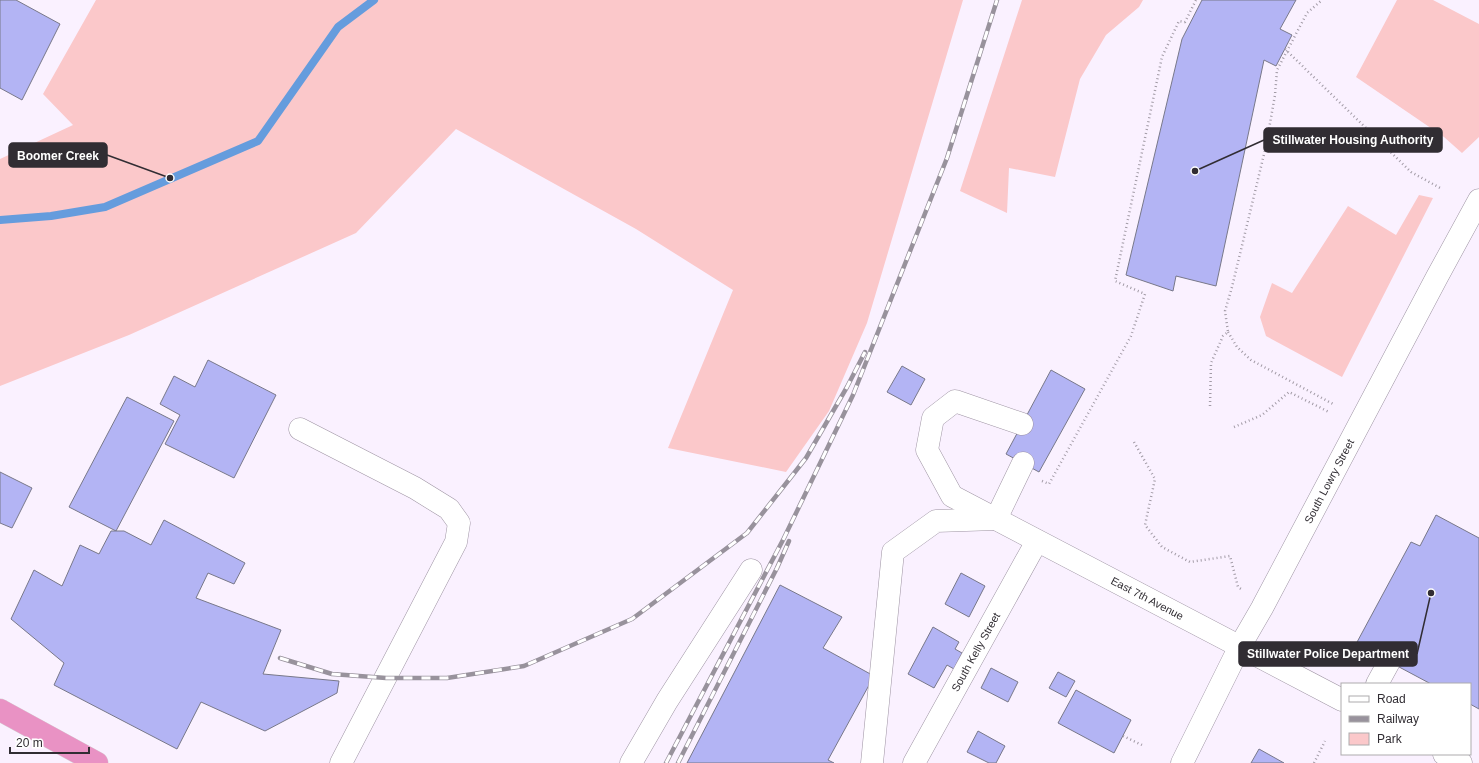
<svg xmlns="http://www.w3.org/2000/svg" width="1479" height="763" font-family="Arial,sans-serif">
	<rect width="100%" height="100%" fill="#faf1ff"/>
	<g fill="#fbc8ca">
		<polygon points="96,0 963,0 867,323 829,411 786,472 668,448 733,290 636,229 456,129 356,233 129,335 0,386 0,159 73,125 43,94"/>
		<polygon points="1022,0 1143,0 1139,7 1106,35 1080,79 1055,177 1009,168 1007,213 960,191"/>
		<polygon points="1397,0 1433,0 1479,24 1479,137 1462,153 1444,137 1356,77"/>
		<polygon points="1419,195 1433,198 1342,377 1266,336 1260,317 1272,283 1292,293 1348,206 1396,235"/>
	</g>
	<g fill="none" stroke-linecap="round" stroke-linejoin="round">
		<polyline stroke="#659cdd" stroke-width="8" points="0,220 51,216 105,207 258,141 338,27 374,0"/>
	</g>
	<g fill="#b3b4f4" stroke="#787889">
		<polygon points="0,0 16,0 60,24 22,100 0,88"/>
		<polygon points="1202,0 1296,0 1280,29 1292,35 1276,66 1264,60 1216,286 1176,276 1173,291 1126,275 1182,39"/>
		<polygon points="208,360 276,395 234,478 165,444 180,415 160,404 174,376 195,387"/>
		<polygon points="902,366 925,379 911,405 887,392"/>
		<polygon points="1051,370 1085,389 1039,472 1006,454"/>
		<polygon points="127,397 174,421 116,531 69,507"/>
		<polygon points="0,472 32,488 12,528 0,523"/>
		<polygon points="1436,515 1479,538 1479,709 1470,704 1470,684 1431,684 1356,644 1411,542 1420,546"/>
		<polygon points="164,520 245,563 234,584 208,573 196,598 281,630 263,674 339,681 337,693 265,731 201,702 177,749 54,685 64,663 11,619 34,570 62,586 80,545 99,554 111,531 124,531 151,545"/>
		<polygon points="961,573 985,586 969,617 945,604"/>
		<polygon points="780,585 842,617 823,648 874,676 828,760 834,763 687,763"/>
		<polygon points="933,627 959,642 955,649 962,653 954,669 947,665 934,688 908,674"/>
		<polygon points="991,668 1018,682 1008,702 981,688"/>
		<polygon points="1058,672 1075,681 1066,697 1049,688"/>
		<polygon points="1076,690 1131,720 1114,753 1058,723"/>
		<polygon points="978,731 1005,746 996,763 989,763 967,752"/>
		<polygon points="1259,749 1284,763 1251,763"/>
	</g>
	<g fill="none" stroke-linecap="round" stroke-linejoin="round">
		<defs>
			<g id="minor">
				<path id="s1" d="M1022,424L955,401L933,418L927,450L952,496L1342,700"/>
				<polyline points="300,429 415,488 449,509 459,523 456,542 341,763"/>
				<polyline points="1377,684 1389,662"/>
				<polyline points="1444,754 1461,763"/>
				<polyline points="631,763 667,701 751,570"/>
				<polyline points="872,763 893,552 936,521 996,519 1023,463"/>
				<path id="s2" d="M914,763L1037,541"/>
				<path id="s3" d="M1182,763L1240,646L1262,608L1437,277L1479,200"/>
			</g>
			<polyline id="highway" points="0,710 97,763"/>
		</defs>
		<use href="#minor" stroke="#9e94a3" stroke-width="23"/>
		<use href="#highway" stroke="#d6d5d6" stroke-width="23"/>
		<g stroke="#a29ba6" stroke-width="2.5" stroke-dasharray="1 3" stroke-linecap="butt">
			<polyline points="1285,49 1411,172 1442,189"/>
			<polyline points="1228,332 1237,347 1251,360 1333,404"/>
			<polyline points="1210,406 1211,363 1223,336 1228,332 1225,311 1232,287 1266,146 1275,95 1277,70 1307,13 1322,0"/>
			<polyline points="1234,427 1262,415 1289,392 1329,412"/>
			<polyline points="1134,442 1155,479 1145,525 1162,547 1190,562 1230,556 1238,587 1241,589"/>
			<polyline points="1042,481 1049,484 1131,336 1145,294 1115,281 1162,57 1179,21 1185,22 1196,0"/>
			<polyline points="1123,736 1142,745"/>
			<polyline points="1314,763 1325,741"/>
		</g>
		<use href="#minor" stroke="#fff" stroke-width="22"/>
		<use href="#highway" stroke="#e992c4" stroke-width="22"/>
		<defs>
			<g id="rail">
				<polyline points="280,658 332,674 386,678 447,678 524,666 632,619 747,533 806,458 847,387 865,352"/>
				<polyline points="666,763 784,538 853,395 947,158 997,0"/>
				<polyline points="678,763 777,568 789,541"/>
			</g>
		</defs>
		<use href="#rail" stroke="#98929c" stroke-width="4.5"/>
		<use href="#rail" stroke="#fff" stroke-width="3" stroke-dasharray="9" stroke-linecap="butt"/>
	</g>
	<g text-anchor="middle" stroke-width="3.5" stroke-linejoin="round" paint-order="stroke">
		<g font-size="11" fill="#312d33" stroke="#fff">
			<text dy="4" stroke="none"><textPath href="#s3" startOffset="318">South Lowry Street</textPath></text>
			<text dy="4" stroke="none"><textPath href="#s1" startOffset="404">East 7th Avenue</textPath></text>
			<text dy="4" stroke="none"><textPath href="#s2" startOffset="127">South Kelly Street</textPath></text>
		</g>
	</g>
	<path fill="none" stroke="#312d33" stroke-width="1.5" d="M1195 171L1264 140M170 178L107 155M1431 593L1417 654"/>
	<g fill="#312d33" stroke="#fff" stroke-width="1.5">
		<circle cx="1195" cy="171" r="4"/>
		<circle cx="170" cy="178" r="4"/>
		<circle cx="1431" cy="593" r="4"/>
	</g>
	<g fill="#312d33" stroke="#312d33" stroke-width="1.5">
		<rect x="1264" y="128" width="178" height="24" rx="4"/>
		<rect x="9" y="143" width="98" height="24" rx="4"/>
		<rect x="1239" y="642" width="178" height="24" rx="4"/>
	</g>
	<g font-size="12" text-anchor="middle" font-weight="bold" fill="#fff">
		<text x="1353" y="144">Stillwater Housing Authority</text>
		<text x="58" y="160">Boomer Creek</text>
		<text x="1328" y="658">Stillwater Police Department</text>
	</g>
	<rect x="1341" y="683" width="130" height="72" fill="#ffffff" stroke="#adabad"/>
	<rect x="1349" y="696" width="20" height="6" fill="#ffffff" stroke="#adabad"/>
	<text x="1377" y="703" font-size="12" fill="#312d33">Road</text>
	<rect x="1349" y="716" width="20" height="6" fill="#98929c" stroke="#adabad"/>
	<text x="1377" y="723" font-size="12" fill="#312d33">Railway</text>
	<rect x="1349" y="733" width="20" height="12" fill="#fbc8ca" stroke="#adabad"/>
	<text x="1377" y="743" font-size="12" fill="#312d33">Park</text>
	<path d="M10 747v6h79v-6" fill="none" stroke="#312d33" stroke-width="2"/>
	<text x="16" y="747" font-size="12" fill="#312d33" stroke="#ffffff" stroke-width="3" paint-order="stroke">20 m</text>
</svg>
